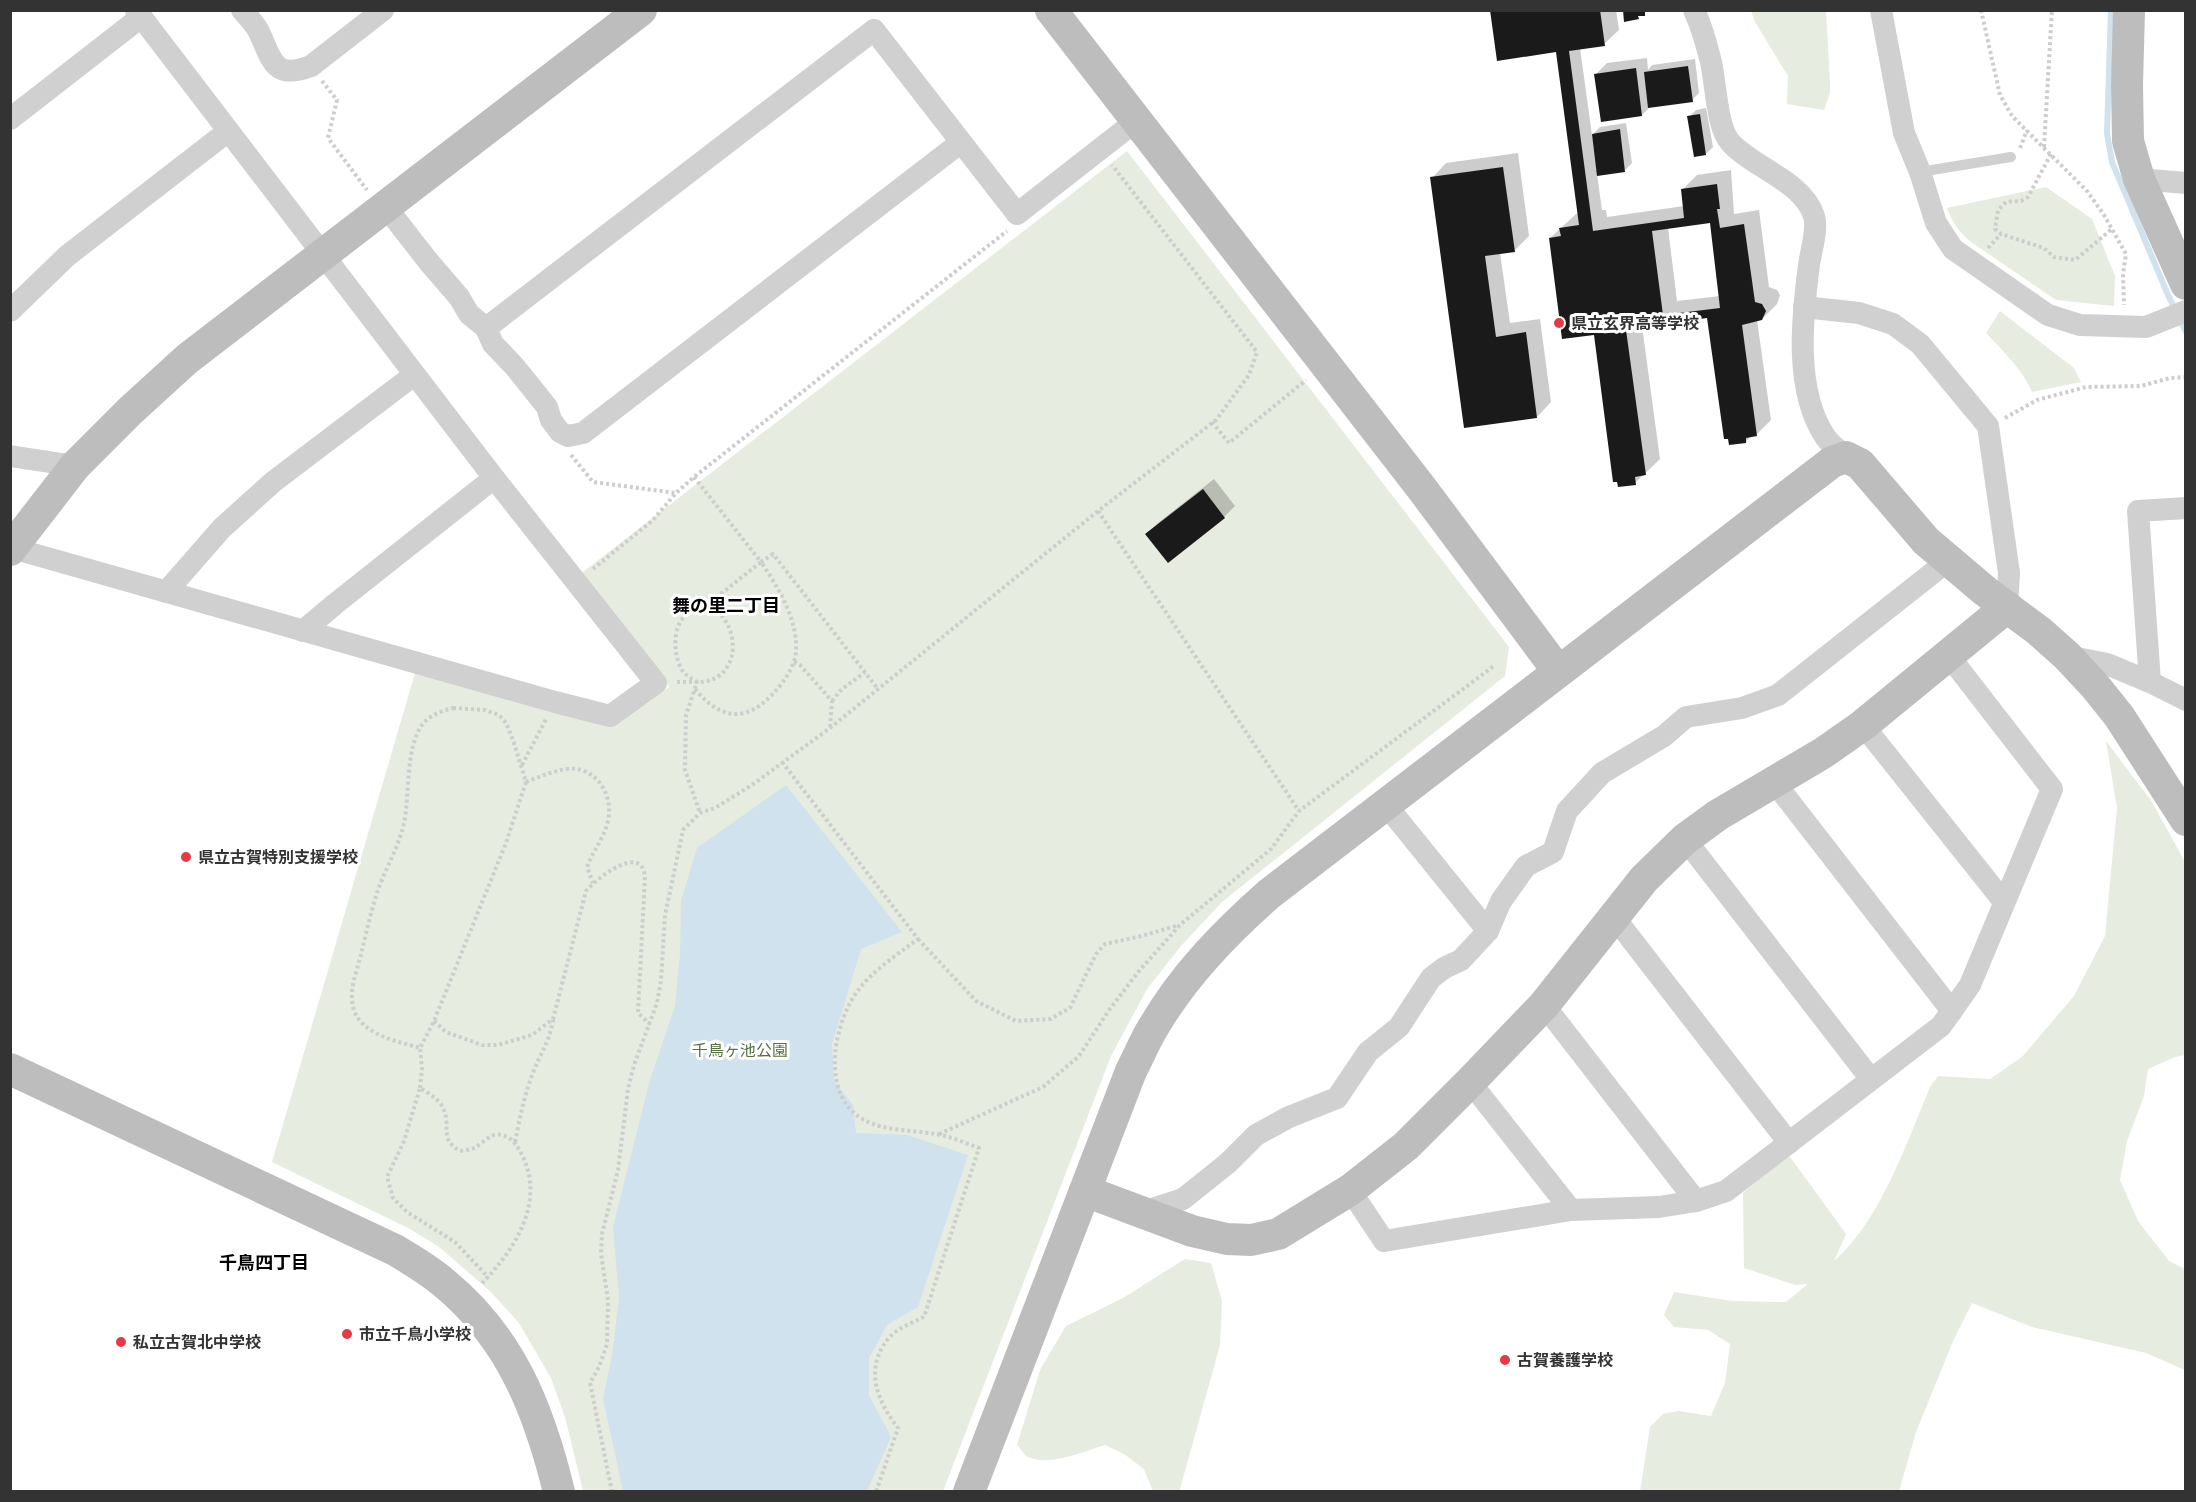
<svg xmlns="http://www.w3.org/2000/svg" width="2196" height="1502" font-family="Montserrat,'Noto Sans JP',sans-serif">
	<rect width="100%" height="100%" fill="#fff"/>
	<g fill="#e6ecdf">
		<polygon points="1751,11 1826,11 1830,83 1830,93 1824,110 1787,104 1788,76 1755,22"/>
		<polygon points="1127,151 1509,647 1505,676 1222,902 1181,946 1147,989 1111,1056 943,1491 583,1491 565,1417 551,1378 519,1323 490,1291 439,1247 410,1229 272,1162 415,673 613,725 669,687 579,575"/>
		<path d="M2046,187L2092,219L2115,276L2114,306L2056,300L1971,242C1960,233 1952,222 1947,208Z"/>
		<path d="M2000,311L2074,368L2081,382L2032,392C2022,369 2003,351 1986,333Z"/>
		<path d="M2106,741L2152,802L2185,862V1055L2175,1057L2148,1069L2144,1096L2127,1141L2120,1180L2138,1221L2169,1261L2185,1269V1370L2146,1353L2032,1327L1972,1303L1953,1341L1916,1432L1899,1491L1640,1492L1650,1427L1663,1414L1678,1411L1711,1416L1725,1383L1730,1344L1708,1330L1674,1327L1664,1315L1674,1292L1732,1301L1786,1302L1808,1284L1795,1285L1744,1268L1743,1193L1788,1154L1846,1234L1834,1261C1881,1220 1906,1144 1930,1087L1938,1076L1990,1079L2022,1057L2074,996L2105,936L2117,808Z"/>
		<path d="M1185,1259L1211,1263L1222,1301L1220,1345L1180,1489L1178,1491H1153L1144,1469L1124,1454L1105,1445C1085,1451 1047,1468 1026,1456C1023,1453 1020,1448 1017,1445L1040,1370L1066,1326L1123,1298Z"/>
	</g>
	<polygon fill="#cfe2ee" points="786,785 902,932 861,949 832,1044 834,1081 853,1105 856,1133 907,1135 968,1155 918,1307 887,1325 869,1358 869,1395 891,1437 867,1491 623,1491 603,1399 613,1350 619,1297 613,1227 650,1080 675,1006 680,955 681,901 697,848"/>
	<g fill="#0003" fill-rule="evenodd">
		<path d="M1492,10H1616L1619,30L1604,44L1580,48L1592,135L1600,127L1626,123L1632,163L1625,170L1597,174L1602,210H1606L1607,217L1684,206L1682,190L1697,175L1731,170L1734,214L1759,210L1769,287L1777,290L1780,295L1777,304L1762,319L1757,320L1771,420L1756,435H1752L1746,442L1709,317L1642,326L1660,459L1635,483L1595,333L1550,238L1576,214L1579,213L1557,51ZM1711,222L1720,296L1677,301L1668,228Z"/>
		<polygon points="1647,58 1648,70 1652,65 1695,59 1699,93 1692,100 1651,106 1642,115 1596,74 1607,63"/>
		<polygon points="1706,108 1713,147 1706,154 1689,117 1696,110"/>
		<polygon points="1518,153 1529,236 1514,251 1500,253 1510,323 1540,319 1551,402 1537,417 1466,427 1432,178 1446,163"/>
		<polygon points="1214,479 1235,506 1224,517 1168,561 1147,534 1158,523"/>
	</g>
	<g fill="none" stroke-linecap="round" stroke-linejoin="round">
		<polyline stroke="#cfe2ee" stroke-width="6" points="2111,10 2107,133 2112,162 2168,295 2186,332"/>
	</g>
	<g fill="#1a1a1a" fill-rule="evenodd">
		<path d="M1490,10H1600L1605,46L1569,51L1593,231L1684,218L1681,189L1717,184L1720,209H1717L1720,228L1744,224L1755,302L1762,304L1766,311L1762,320L1742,325L1757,436L1746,438V443L1729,445L1728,439H1724L1707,318L1626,330L1646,475L1635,477L1636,485L1618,487L1617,482H1613L1594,335L1562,339L1549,238L1561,236L1559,228L1579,225L1556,52L1497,61ZM1710,223L1720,308L1663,315L1652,231Z"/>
		<polygon points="1623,10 1645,10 1645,16 1638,16 1639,19 1624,22"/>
		<polygon points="1688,66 1693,102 1648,108 1644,72"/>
		<polygon points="1636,68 1642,116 1601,122 1594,74"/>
		<polygon points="1700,114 1706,155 1694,157 1687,116"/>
		<polygon points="1620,129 1625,172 1597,176 1592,134"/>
		<polygon points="1503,167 1515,252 1485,256 1496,337 1526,332 1537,418 1464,428 1430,177"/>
		<polygon points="1203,489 1225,518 1168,563 1145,534"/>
	</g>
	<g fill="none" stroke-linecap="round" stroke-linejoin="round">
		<g stroke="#cdcdcd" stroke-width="4" stroke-dasharray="3 3" stroke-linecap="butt">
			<polyline points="1981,10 2000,95 2012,116 2087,191 2104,215 2126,254 2123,274 2124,305"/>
			<polyline points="322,81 337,100 328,138 367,190"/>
			<polyline points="2044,147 2052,10"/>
			<polyline points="2020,148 2027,130"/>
			<polyline points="2051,154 2028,197 2021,201 2006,202 1998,210 1995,229 2001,234 2044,248 2054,257 2075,260 2112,229"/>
			<polyline points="1988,248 2001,234"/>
			<polyline points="2005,418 2037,400 2086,387 2141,386 2170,378 2186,377"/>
			<polyline points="1212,422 1229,443 1306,380"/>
			<polyline points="571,455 593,482 676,493"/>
			<polyline points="694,477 761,562 773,554 878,689"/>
			<polyline points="1098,511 1299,811"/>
			<polyline points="593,569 653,520 676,493 694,477 1007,231"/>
			<polyline points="794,662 800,665 832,701 830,727"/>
			<polyline points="677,682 697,682 686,715 685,770 700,813"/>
			<path d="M695,689C723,723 750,722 778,688C787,677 795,665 796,651C798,620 778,587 761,562L708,604C699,607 689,611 683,618C672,631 674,657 682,670C685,675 691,678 697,682C733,683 743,642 722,616C719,612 713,608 708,604"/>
			<polyline points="832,701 841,690 865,672"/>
			<path d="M453,708L485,710L499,715L506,723L513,740L526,782L506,843L434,1021L420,1048C397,1041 360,1035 353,1007C349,990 356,974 360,958C366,935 371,910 379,887C387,866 399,846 404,823C410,795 405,749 422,725C430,715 441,711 453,708Z"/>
			<path d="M782,762L918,939C898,954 875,969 859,989C833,1023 819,1095 864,1120C884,1131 913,1130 935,1134C950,1136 965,1143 979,1148L924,1317C912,1323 897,1328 888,1339C864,1369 877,1401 898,1428L876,1492"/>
			<polyline points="522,765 546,719"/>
			<path d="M526,782C539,777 552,771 566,769C595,765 614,794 608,821C604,838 593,851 587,867L593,883"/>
			<polyline points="918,939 976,1001 1016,1021 1050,1019 1070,1008 1096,954 1105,944 1142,936 1179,925"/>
			<path d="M434,1021L446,1032L482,1045H498L532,1035L553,1019L586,891C596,879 642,842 645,877L638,1013L650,1024"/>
			<polyline points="420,1088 422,1069 420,1048"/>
			<polyline points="939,1134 1043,1087 1079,1056 1109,1010 1139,971 1180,925 1271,849 1299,811 1494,666"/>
			<path d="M515,1142C520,1118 524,1095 533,1073C540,1054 550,1041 553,1020"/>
			<path d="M482,1283C514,1251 545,1203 523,1157C518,1147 513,1138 502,1135C491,1132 482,1144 474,1148C470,1150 465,1150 460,1151C437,1138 453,1125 442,1106C437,1098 428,1093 420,1088L404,1141L387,1177L393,1198L407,1212L455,1242L488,1277"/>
			<polyline points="612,1492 590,1383 599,1367 607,1344 608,1300 601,1254 602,1234 618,1170 628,1089 634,1065 657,1003 661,981 665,915 683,830 700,813 715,808 752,785 830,728 1098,511 1216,420 1249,375 1257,352 1112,165"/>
		</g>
		<polyline stroke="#d0d0d0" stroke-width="10" points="1920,172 2011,157"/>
		<g stroke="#d0d0d0" stroke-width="22">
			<path d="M242,10C247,16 254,23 258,30C272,58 272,81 311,66L383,10"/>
			<path d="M1694,10C1701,25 1706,42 1710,58C1716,79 1716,126 1730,142C1753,168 1803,181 1814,216C1818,229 1811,251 1809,265C1802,318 1794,392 1826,438C1831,445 1840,451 1846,457"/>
			<polyline points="1881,10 1904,133 1920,172 1936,223 1953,249 2048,315 2080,325 2146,327 2186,311"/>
			<polyline points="10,119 141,17"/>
			<polyline points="2139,179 2186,183"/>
			<polyline points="386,207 428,261 459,297 469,314 486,328 493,344 515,367 547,407 551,420 560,432 568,436 583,433 960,143"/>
			<polyline points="1804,307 1859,313 1893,324 1920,344 1988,426 2009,573 2007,607"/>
			<polyline points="10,311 67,256 227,132"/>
			<polyline points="486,328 874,30 1017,214 1136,121"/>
			<polyline points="10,456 75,466"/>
			<polyline points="12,548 555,702 610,716 656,683 494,478 136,10"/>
			<polyline points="166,592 222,528 273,482 414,375"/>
			<polyline points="303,631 335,604 494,478"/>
			<polyline points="2067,656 2107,664 2150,682 2186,700"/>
			<polyline points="2150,682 2138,511 2186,508"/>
			<polyline points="1863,725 2004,902"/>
			<polyline points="1775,783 1952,1011"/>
			<polyline points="1386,805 1488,931"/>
			<polyline points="1685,839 1870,1078"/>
			<polyline points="1614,917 1789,1143"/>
			<polyline points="1544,1005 1696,1201"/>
			<polyline points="1470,1082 1571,1210"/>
			<polyline points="1350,1190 1384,1241 1571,1210 1659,1207 1696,1201 1726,1191 1941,1026 1970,985 2052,789 1949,656"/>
			<polyline points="1143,1212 1183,1199 1228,1163 1256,1135 1289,1117 1337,1098 1368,1052 1399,1027 1431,978 1444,968 1461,960 1488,931 1501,901 1526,866 1553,852 1567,811 1602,773 1664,736 1686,717 1742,708 1778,695 1949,560"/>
		</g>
		<g stroke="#bdbdbd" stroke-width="32">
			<polyline points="1051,10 1423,490 1558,671"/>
			<polyline points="2129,10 2127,85 2128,141 2139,179 2186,284"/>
			<polyline points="10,550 75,466 130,411 187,359 641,10"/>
			<path d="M10,1069L395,1250C412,1260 429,1270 444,1283C511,1338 539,1410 559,1492"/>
			<polyline points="1085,1191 1192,1231 1227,1239 1251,1240 1278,1234 1350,1190 1406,1146 1470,1082 1544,1005 1644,879 1685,839 1718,815 1823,753 1863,725 2007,607"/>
			<path d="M969,1492L1131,1071C1139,1056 1145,1040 1154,1026C1184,975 1225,933 1269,894L1832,462L1846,457L1860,464L1926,541L1985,591L2039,631L2067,656L2095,686L2119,716L2186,820"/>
		</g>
	</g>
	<g fill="#e63946" stroke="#fff" stroke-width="2">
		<circle cx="1559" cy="323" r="6"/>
		<circle cx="186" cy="857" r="6"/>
		<circle cx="347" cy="1334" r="6"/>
		<circle cx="121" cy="1342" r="6"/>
		<circle cx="1505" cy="1360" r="6"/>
	</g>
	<g text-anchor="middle" stroke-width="6" stroke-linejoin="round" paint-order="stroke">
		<g font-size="16" font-weight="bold" fill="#333" stroke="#fff" text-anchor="start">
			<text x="1571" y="329">県立玄界高等学校</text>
			<text x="198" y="863">県立古賀特別支援学校</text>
			<text x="359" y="1340">市立千鳥小学校</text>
			<text x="133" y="1348">私立古賀北中学校</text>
			<text x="1517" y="1366">古賀養護学校</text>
		</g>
		<g font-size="16" fill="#56703f" stroke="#fff">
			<text x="740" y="1056">千鳥ヶ池公園</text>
		</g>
		<g font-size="18" font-weight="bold" fill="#000" stroke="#fff">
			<text x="726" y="612">舞の里二丁目</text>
			<text x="264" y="1269">千鳥四丁目</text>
		</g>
	</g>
	<rect width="2196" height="1502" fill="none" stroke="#333333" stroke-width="24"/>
</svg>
